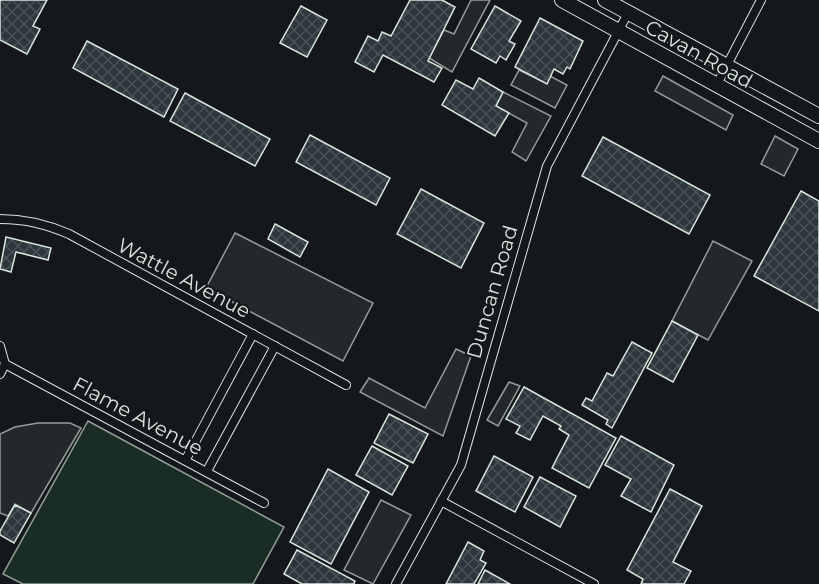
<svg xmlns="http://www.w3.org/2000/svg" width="819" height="584" font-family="Montserrat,sans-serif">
	<defs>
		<pattern id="building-cross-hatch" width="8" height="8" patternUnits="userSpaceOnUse" patternTransform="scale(1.5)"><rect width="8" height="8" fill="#2c363c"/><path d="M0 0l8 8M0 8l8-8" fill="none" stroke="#4a5358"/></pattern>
	</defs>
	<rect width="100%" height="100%" fill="#14181c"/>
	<polygon fill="#1a2d24" stroke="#939e99" stroke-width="1.5" points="88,421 284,527 253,584 23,584 3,574"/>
	<g fill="#24282b" stroke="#939e99" stroke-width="1.5">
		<polygon points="471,0 490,0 452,72 429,58 444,30 454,34"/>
		<polygon points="519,70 546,83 550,76 567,85 555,108 511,85"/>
		<polygon points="663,76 733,115 726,130 655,91"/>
		<polygon points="503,92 551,116 526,161 512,152 527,123 496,106"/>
		<polygon points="775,136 798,149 784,176 761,164"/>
		<polygon points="235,233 373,303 343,361 206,288"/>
		<polygon points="713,241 752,261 708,340 672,321"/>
		<polygon points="456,349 471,356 443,436 360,392 369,378 425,408"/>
		<polygon points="509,382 520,386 498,426 487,420"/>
		<polygon points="38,423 70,423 81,428 31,513 15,504 8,516 0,513 0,434 15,427"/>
		<polygon points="381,500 411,515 373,584 344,570"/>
	</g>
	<g fill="url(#building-cross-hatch)" stroke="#d8e6dc" stroke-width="1.5">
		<polygon points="0,0 47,0 33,26 40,29 27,54 0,40"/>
		<polygon points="410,0 442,0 455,7 428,61 442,68 434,82 383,55 374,72 355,62 368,36 378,41 382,32 391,36"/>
		<polygon points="301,6 327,20 307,57 280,43"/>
		<polygon points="495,6 521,21 509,41 515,44 506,60 500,56 496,63 471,49"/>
		<polygon points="540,18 583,41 570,69 567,67 563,74 554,69 547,84 515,67"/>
		<polygon points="87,41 178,89 164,117 73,68"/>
		<polygon points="479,78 503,92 496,106 509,113 495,136 442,105 456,80 473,89"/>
		<polygon points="185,93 270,139 255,166 170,121"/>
		<polygon points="310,135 390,178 376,205 296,162"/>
		<polygon points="603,137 710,195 689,234 582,176"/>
		<polygon points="421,189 484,223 461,268 397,234"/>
		<polygon points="801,191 819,201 819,311 754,276"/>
		<polygon points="275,224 308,242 300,257 268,239"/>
		<polygon points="6,237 51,248 48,260 16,252 11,272 0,269"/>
		<polygon points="672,321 698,335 673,382 647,368"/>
		<polygon points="632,342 652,353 612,428 606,424 608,420 582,405 586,398 592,401 607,373 613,376"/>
		<polygon points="524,387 616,438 589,488 552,468 569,435 559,429 561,426 543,416 530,440 516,433 520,426 506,419"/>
		<polygon points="389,414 428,434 413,463 374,443"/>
		<polygon points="621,436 674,465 651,512 621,496 631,479 605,465"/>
		<polygon points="372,446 408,466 392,495 356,475"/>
		<polygon points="494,456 533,477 515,512 476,491"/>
		<polygon points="328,469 369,492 331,564 290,542"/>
		<polygon points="540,477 576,496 560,527 524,507"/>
		<polygon points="670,489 702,506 673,562 691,571 684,584 641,584 643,579 627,570"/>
		<polygon points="15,505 31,513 14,543 0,535 0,531"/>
		<polygon points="468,542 484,551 480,560 486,563 474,584 446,584"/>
		<polygon points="297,550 355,581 354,584 302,584 284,574"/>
		<polygon points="485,570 510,584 478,584"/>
	</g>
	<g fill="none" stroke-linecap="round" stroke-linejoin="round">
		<defs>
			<g id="street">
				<polyline points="716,86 761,0"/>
				<path d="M0,219C26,219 46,224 69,234L346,385"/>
				<polyline points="0,346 5,364"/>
				<polyline points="0,374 5,364 264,503"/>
				<polyline points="186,459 253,334"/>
				<polyline points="207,471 275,346"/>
				<polyline points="441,501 594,584"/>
				<polyline points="396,584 461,465 547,166 628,13"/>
			</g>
			<g id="primary">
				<polyline points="562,0 819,141"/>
				<polyline points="605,0 819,116"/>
			</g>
		</defs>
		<use href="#street" stroke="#d8e6dc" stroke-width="10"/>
		<use href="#primary" stroke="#d8e6dc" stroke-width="16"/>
		<use href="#street" stroke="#14181c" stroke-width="8"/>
		<use href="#primary" stroke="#14181c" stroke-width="14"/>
	</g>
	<g text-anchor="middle" stroke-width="4.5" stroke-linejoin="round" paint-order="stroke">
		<g font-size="20" fill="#d8e6dc" stroke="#14181c">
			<text transform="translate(699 54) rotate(29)" y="7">Cavan Road</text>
			<text transform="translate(184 278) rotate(28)" y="7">Wattle Avenue</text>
			<text transform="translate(492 292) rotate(-74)" y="7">Duncan Road</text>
			<text transform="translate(138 416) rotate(28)" y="7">Flame Avenue</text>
		</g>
	</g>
</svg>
